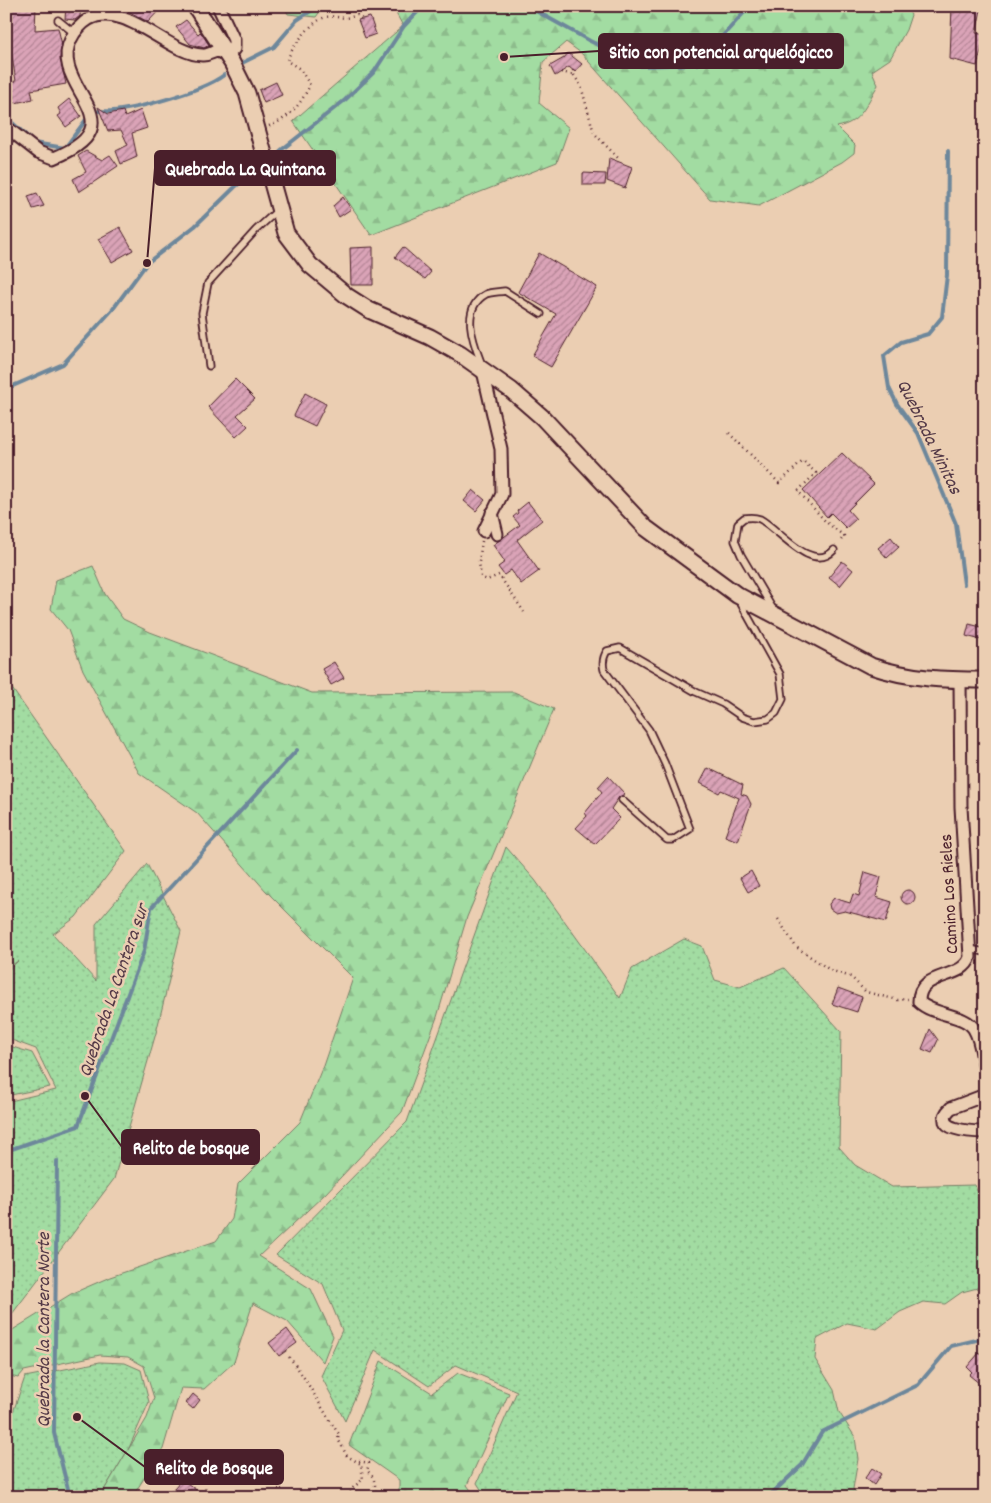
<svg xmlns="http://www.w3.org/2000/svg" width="991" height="1503" font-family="Dekko,sans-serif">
	<defs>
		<pattern id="grass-dots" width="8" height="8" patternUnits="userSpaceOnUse" patternTransform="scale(1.25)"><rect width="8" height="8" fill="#a2dca2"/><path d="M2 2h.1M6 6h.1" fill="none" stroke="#8dbc8c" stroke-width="1.8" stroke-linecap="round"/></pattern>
		<pattern id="forest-firs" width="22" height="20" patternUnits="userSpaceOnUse" patternTransform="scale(1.25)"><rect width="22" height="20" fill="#a2dca2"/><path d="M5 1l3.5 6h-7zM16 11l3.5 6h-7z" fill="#8dbc8c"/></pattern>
		<pattern id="building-hatch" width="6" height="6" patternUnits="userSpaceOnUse" patternTransform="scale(1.25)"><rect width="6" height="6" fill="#daa3b7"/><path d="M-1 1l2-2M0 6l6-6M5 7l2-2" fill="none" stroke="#b38495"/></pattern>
	</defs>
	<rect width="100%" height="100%" fill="#ebceb2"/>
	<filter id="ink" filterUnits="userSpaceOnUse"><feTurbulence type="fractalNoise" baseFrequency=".02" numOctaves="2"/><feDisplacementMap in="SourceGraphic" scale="10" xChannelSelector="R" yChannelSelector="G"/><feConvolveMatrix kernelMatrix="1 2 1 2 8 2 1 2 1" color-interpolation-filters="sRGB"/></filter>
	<g filter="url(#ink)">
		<g fill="url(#grass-dots)" stroke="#767e66">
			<polygon points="6,680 126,851 76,917 53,934 96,981 96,924 147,864 181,931 156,1033 114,1179 6,1322 6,1102 56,1090 36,1049 6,1038 6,972 18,961 6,969"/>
			<polygon points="506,847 535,880 620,998 632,969 684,939 702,946 715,980 740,987 784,968 841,1031 839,1147 855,1165 892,1187 975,1185 985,1217 985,1286 962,1292 945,1304 923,1302 900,1312 877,1329 847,1323 817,1339 815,1359 834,1390 839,1412 855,1437 858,1459 853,1489 859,1497 486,1497 477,1483 517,1391 456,1365 429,1386 375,1350 345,1421 321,1376 342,1330 323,1284 276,1255 407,1122"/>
			<polygon points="6,1045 32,1053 50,1087 6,1096"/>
			<polygon points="100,1362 125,1363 141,1370 149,1402 129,1448 100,1497 6,1497 6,1433 25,1377"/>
		</g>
		<g fill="url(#forest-firs)" stroke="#767e66">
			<polygon points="284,6 324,6 316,17 288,14"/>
			<path d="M392,6H906L911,15L906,30L890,59L872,71L878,85C865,106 862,122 837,127L855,145L854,153L842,162L759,206L710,199L581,53L566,42L543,62L539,103L569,128L557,162L371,235L293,121L403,26Z"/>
			<polygon points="93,566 105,594 123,619 150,632 312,693 514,692 554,709 467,917 437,1017 402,1112 325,1194 259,1256 311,1289 333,1336 323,1362 287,1321 253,1303 234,1362 204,1389 181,1388 163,1449 132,1497 100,1497 147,1418 154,1398 144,1366 128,1357 100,1355 24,1371 18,1378 6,1375 6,1334 71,1294 110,1277 216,1241 232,1219 238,1184 300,1122 323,1066 353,978 266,891 197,813 139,773 83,670 68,630 51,609 56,580"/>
			<polygon points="381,1361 432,1393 458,1373 509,1393 467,1485 476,1497 399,1497 399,1480 349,1445"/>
		</g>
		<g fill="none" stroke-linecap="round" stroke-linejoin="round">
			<g stroke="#6d879b" stroke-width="4">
				<polyline points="527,6 590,41 641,66 697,64 750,6"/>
				<polyline points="242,63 274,47 297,20 318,6"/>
				<path d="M99,111C125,114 203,91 224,75"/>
				<polyline points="6,117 29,138"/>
				<polyline points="34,143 65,148 88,117"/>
				<polyline points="280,151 345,100 374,72 404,26 423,6"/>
				<polyline points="948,151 947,275 942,317 928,334 901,342 884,356 889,388 897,404 918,433 956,524 964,584"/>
				<polyline points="6,389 63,364 113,309 147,263 195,226 235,187 262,166"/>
				<polyline points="6,1151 78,1126 144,951 151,908 297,750"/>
				<polyline points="57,1161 54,1433 70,1497"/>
				<polyline points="768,1497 802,1465 822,1432 918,1385 951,1346 985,1338"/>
			</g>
		</g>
		<g fill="url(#building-hatch)" stroke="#4a1f2b">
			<polygon points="8,6 36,6 35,30 58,28 62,45 60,58 66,84 31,90 33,99 15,103 10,82 16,81 9,39"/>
			<polygon points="66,6 81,6 80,16 75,20 65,19"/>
			<polygon points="119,6 163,6 148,22"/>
			<polygon points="952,6 968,6 981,10 976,33 985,35 977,66 950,59"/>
			<polygon points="370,17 376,34 365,38 358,20"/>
			<polygon points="186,20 198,34 200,32 202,34 209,45 204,48 190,44 176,27"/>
			<polygon points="568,53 582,64 575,72 569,67 555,76 550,66 564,58"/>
			<polygon points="276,82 282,95 264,103 259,90"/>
			<polygon points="69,99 81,116 66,127 58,116 61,114 58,108"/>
			<polygon points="98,107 108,114 123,111 125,117 141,110 147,128 132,133 137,157 121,164 116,151 128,145 121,130 108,131"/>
			<polygon points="86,151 102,160 110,155 118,166 79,192 73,179 86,172 78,156"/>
			<polygon points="609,158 632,167 625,188 607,181"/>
			<polygon points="583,173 606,174 605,185 583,185"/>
			<polygon points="37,193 44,206 33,209 28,196"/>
			<polygon points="343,197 351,209 339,217 333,206"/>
			<polygon points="120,227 133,250 112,262 98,239"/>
			<polygon points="373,247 373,285 351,285 350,248"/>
			<polygon points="403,247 431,272 425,279 395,257"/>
			<polygon points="539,253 597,287 551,367 532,356 556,314 518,292"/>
			<polygon points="235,379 255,399 237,415 248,426 236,437 208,407"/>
			<polygon points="305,393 326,404 315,426 294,416"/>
			<polygon points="842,453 874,484 848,510 856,519 846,528 831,513 827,517 803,490"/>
			<polygon points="473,490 485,500 476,511 464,501"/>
			<polygon points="528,502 542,520 517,540 539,571 521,584 511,570 504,575 498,567 505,562 493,545 520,525 513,517 518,513 517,511"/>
			<polygon points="891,537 899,547 887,558 878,548"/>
			<polygon points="842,561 853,570 840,586 829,577"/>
			<polygon points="969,624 985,628 985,641 966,636"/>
			<polygon points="334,662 344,678 331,685 322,669"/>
			<polygon points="708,768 743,785 741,794 747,796 751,804 738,841 725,836 739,798 721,790 719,793 700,783"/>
			<polygon points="608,776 625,794 619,797 611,809 620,818 595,844 576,828 587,816 585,813 602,792 598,787"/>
			<polygon points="751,871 759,886 748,892 740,878"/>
			<polygon points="865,872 881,877 876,897 892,902 886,922 845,911 836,913 830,909 829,904 834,898 850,903 853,894 859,896"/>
			<circle cx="908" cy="897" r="7"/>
			<polygon points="838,988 862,997 857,1012 832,1004"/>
			<polygon points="930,1029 938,1040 932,1053 922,1049"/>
			<polygon points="287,1329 297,1343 279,1356 269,1343"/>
			<polygon points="979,1353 985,1358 985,1388 969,1375 972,1372 967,1367"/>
			<polygon points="193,1394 200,1400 193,1409 186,1403"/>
			<polygon points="872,1468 881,1474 874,1485 865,1478"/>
			<polygon points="182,1479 205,1497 166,1497"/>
		</g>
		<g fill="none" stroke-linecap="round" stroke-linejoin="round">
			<defs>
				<g id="service">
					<polyline points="58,20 74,33"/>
					<path d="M482,365C474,344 459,309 486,294C491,292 499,292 505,291L541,314"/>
					<polyline points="209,366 202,313 208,283 256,230 278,210"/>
					<path d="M774,611L741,555L735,541L738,523L744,518C750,517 755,517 760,519C780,530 812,574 834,550"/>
					<path d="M622,800L667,840H673L690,829L665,764L649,730L604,670C602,662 603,657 607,651L620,648L696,692L723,704L742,717L754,721L768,719L776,713L783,699L780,674L740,602"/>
					<polyline points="969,949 985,952"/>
				</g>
				<g id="minor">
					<path d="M6,127L38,152L54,158C142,122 47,87 71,39C74,32 82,23 89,19C125,0 168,54 202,55C207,56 212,52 217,51L227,55L234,49V40L218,6"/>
					<polyline points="483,371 501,449 502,494 484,531"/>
					<polyline points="492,513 497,534"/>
					<path d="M960,680L961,807L970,957C963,981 918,970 919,1002C934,1016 965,1014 974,1029C981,1040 982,1057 985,1070"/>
					<path d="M985,1095L951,1108C928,1130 973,1132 985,1132"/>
				</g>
				<path id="secondary" d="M195,6L232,63L247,93L286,233L310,265L347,296L369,310L430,337L460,354L511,390L542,417L646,528L737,595L871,666C909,679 945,680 985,680"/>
			</defs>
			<use href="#service" stroke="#4a1f2b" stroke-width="9"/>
			<use href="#minor" stroke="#4a1f2b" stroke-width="15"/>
			<use href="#secondary" stroke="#4a1f2b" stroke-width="19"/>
			<g stroke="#4a1f2b" stroke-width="2.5" stroke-dasharray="1 4" stroke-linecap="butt">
				<polyline points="573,70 574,75 581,86 594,133 618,158"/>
				<polyline points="561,72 574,75"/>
				<path d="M269,126C289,119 301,104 310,85L300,69L287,61C291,48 312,20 326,17C339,15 342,21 357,15L362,19"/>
				<polyline points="729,433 779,483 803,461 816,473 798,491 826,522 844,536 839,543"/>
				<polyline points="482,541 479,562 481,577 487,580 499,575 524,612"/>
				<polyline points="778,919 796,947 830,970 851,977 866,992 898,1000 908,999"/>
				<path d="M289,1357C308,1380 321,1409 339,1434L338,1439L347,1456L361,1464L363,1479L353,1488L348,1497"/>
				<path d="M359,1461L369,1463L367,1471C377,1478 374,1487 377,1497"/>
				<polyline points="205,1488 214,1497"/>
			</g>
			<use href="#service" stroke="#ebceb2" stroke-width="5.5"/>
			<use href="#minor" stroke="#ebceb2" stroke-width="11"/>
			<use href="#secondary" stroke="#ebceb2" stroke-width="15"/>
		</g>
	</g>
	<g text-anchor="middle" stroke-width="5" stroke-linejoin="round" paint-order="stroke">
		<g font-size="18" fill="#4a1f2b" stroke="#ebceb2">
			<text transform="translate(948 894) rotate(-93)" y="6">Camino Los Rieles</text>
		</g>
		<g font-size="19" font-style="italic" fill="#533947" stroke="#ebceb2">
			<text transform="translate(931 436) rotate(64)" y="7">Quebrada Minitas</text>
			<text transform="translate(112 990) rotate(-71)" y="7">Quebrada La Cantera sur</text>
			<text transform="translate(42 1330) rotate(-90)" y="7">Quebrada la Cantera Norte</text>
		</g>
	</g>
	<path fill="none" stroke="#4a1f2b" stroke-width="2" d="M504 57L599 51M147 263L155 168M85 1096L122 1147M77 1417L145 1467"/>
	<g fill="#4a1f2b" stroke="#ebceb2" stroke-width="2">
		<circle cx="504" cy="57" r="5"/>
		<circle cx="147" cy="263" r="5"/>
		<circle cx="85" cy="1096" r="5"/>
		<circle cx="77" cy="1417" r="5"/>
	</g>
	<g fill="#4a1f2b" stroke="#4a1f2b" stroke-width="2">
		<rect x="599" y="34" width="244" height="34" rx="5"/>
		<rect x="155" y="151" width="180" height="34" rx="5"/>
		<rect x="122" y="1130" width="137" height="34" rx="5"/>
		<rect x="145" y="1450" width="138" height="34" rx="5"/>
	</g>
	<g font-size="19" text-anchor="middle" font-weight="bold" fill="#fff">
		<text x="721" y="58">Sitio con potencial arquelógicco</text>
		<text x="245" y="175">Quebrada La Quintana</text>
		<text x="191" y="1154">Relito de bosque</text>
		<text x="214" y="1474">Relito de Bosque</text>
	</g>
	<rect width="991" height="1503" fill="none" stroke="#ebceb2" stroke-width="25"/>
	<rect x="12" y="12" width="966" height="1478" fill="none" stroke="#4a1f2b" stroke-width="2" filter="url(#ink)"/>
</svg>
